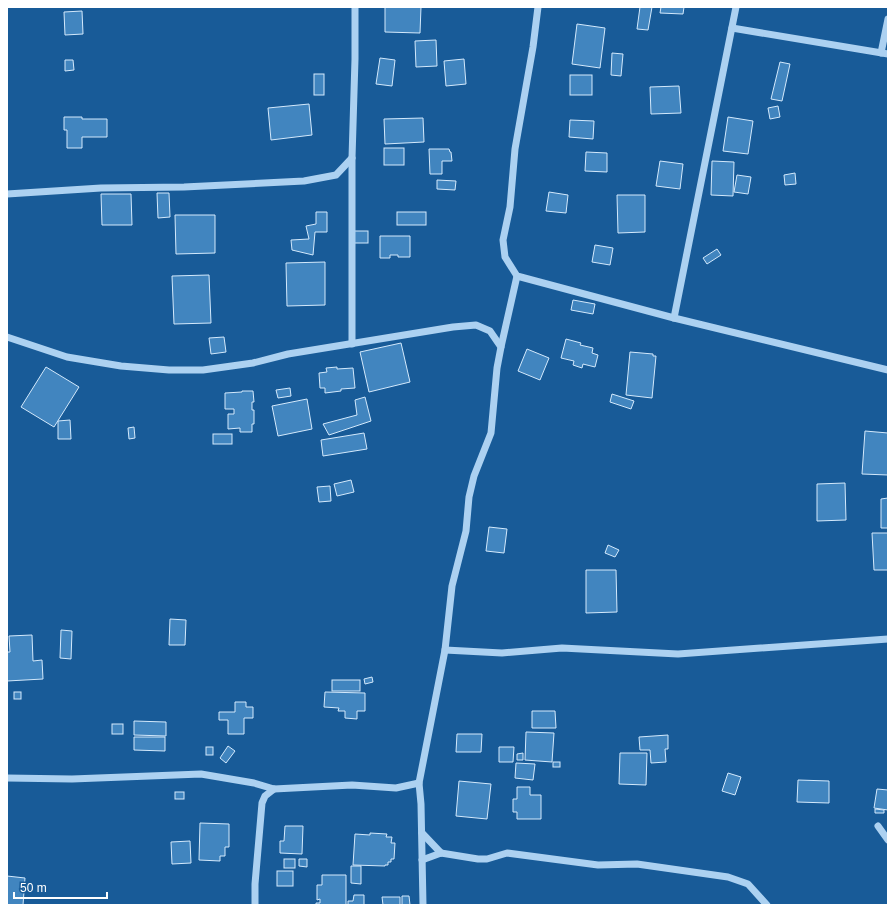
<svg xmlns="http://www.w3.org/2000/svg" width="895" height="912" font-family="Helvetica,sans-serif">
	<rect width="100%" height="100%" fill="#185b98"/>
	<g fill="#4185bf" stroke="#d3e9fc">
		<polygon points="385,7 421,7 420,33 385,32"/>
		<polygon points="640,7 652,7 648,30 637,29"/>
		<polygon points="661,7 684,7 683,14 660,13"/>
		<polygon points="82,11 83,34 65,35 64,12"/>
		<polygon points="577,24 605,28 600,68 572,64"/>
		<polygon points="436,40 437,66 416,67 415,41"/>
		<polygon points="612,53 623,54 621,76 611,75"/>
		<polygon points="380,58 395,60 392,86 376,84"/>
		<polygon points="464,59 466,84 446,86 444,61"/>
		<polygon points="65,60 73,60 74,70 65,71"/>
		<polygon points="780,62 790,64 782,101 771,99"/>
		<rect x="314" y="74" width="10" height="21"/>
		<rect x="570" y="75" width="22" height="20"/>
		<polygon points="679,86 681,113 651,114 650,87"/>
		<polygon points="309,104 312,135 271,140 268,108"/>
		<polygon points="778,106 780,117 770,119 768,108"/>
		<polygon points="64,117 82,117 82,119 107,119 107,137 82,137 82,148 67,148 67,130 64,130"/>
		<polygon points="728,117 753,121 748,154 723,151"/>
		<polygon points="423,118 424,142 385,144 384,119"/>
		<polygon points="570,120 594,121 593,139 569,137"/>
		<rect x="384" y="148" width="20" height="17"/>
		<polygon points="429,149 449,149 450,152 451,152 452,161 442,161 442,174 430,174"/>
		<polygon points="586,152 607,153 607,172 585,171"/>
		<polygon points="660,161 683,164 680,189 656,186"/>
		<polygon points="712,161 734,162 733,196 711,195"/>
		<polygon points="795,173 796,184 785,185 784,175"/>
		<polygon points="737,175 751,177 748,194 734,192"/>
		<polygon points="437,180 456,181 455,190 437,189"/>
		<polygon points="549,192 568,195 566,213 546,211"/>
		<polygon points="157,193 169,193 170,217 158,218"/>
		<polygon points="101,194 131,194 132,225 102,225"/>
		<polygon points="617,195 645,195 645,232 618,233"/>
		<polygon points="316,212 327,212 327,232 315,232 313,255 292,250 291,240 309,239 306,226 316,224"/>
		<rect x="397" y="212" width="29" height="13"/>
		<polygon points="175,215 215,215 215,253 176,254"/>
		<rect x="353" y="231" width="15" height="12"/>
		<polygon points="380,236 410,236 410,257 398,257 398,255 390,255 390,258 380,258"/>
		<polygon points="595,245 613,248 610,265 592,262"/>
		<polygon points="717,249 721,255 707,264 703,258"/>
		<polygon points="325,262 325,305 287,306 286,263"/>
		<polygon points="209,275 211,323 174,324 172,276"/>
		<polygon points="573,300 595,304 593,314 571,310"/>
		<polygon points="224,337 226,352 211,354 209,338"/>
		<polygon points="566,339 581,343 580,345 593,348 592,353 598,355 595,367 583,364 582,368 573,365 574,361 561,358"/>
		<polygon points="401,343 410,382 369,392 360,352"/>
		<polygon points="527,349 549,358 540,380 518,371"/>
		<polygon points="630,352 653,354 653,356 656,356 652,398 626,395"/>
		<polygon points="46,367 79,387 54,427 21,407"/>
		<polygon points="337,367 337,369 353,368 355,388 341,389 341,391 325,393 325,388 320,388 319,373 327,372 326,368"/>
		<polygon points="290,388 291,396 278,398 276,390"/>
		<polygon points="242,391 253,391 254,402 252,402 252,410 254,410 254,424 252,424 252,432 240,432 240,428 228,429 228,414 234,414 234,409 225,409 225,393 242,392"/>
		<polygon points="612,394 634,401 631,409 610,402"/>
		<polygon points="365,397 371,421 329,435 323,424 357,415 355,400"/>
		<polygon points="307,399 312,429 278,436 272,406"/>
		<polygon points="70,420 71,439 58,439 58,421"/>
		<polygon points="134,427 135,438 129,439 128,428"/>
		<polygon points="865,431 888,433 888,475 862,474"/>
		<polygon points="364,433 367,449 323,456 321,440"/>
		<rect x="213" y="434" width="19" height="10"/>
		<polygon points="351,480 354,492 337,496 334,484"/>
		<polygon points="845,483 846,520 817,521 817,484"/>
		<polygon points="330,486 331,501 319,502 317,487"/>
		<polygon points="888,498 888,528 881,528 881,499"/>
		<polygon points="489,527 507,529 504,553 486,551"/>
		<polygon points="872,533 888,533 888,570 874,570"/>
		<polygon points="608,545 619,550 615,557 605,553"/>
		<polygon points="586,570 616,570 617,612 586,613"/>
		<polygon points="170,619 186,620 185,645 169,645"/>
		<polygon points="61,630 72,631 71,659 60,658"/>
		<polygon points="32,635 33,661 42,660 43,679 7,681 7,652 10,652 9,636"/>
		<polygon points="372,677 373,682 365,684 364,679"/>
		<rect x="332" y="680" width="28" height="11"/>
		<rect x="14" y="692" width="7" height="7"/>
		<polygon points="325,692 365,693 365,711 357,711 357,719 345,718 345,711 338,711 339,708 324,707"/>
		<polygon points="235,702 246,702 246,707 253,707 253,718 244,718 244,734 228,734 228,720 219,720 219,712 235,712"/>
		<polygon points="532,711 555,711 556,728 532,728"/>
		<polygon points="134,721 166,722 166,736 134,735"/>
		<rect x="112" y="724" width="11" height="10"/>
		<polygon points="526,732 554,733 552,762 525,760"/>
		<polygon points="457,734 482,734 481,752 456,752"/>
		<polygon points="668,735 668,749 665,749 666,762 651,763 650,750 640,750 639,737"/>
		<polygon points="134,737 165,737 165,751 134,750"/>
		<polygon points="228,746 235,751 226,763 220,758"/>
		<rect x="206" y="747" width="7" height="8"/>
		<polygon points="499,747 514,747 513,762 499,762"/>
		<polygon points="523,753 523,760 517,760 517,754"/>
		<polygon points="620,753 647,753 646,785 619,784"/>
		<rect x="553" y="762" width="7" height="5"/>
		<polygon points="516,763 535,764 533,780 515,778"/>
		<polygon points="728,773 741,777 735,795 722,791"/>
		<polygon points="798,780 829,781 829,803 797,802"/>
		<polygon points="459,781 491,784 487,819 456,816"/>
		<polygon points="517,787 530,787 530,795 541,795 541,819 517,819 517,812 513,812 513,799 517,799"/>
		<polygon points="877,789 888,790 888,810 874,808"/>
		<rect x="175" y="792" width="9" height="7"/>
		<polygon points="875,809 884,810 884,813 875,813"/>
		<polygon points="200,823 229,824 229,847 225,847 225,856 220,856 220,861 199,860"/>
		<polygon points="285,826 303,826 302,854 280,853 280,841 284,841"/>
		<polygon points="370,833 387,834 386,837 392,837 391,843 395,843 394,859 391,859 391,862 388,862 388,865 385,865 385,866 353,865 355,834 370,835"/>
		<polygon points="190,841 191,863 172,864 171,842"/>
		<rect x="284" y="859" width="11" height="9"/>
		<polygon points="299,859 307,859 307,867 299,866"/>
		<polygon points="351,866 361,866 361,884 351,883"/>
		<rect x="277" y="871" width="16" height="15"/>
		<polygon points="322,875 346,875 346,905 316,905 316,903 320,903 320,899 317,900 317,885 322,885"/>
		<polygon points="7,876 25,878 23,905 7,905"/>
		<polygon points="354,895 364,895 364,905 348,905 348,901 353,901"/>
		<polygon points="402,896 409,896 410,905 402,905"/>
		<polygon points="382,897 400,897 400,905 383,905"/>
	</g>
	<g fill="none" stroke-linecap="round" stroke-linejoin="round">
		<g stroke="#acd1f1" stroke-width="7">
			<polyline points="538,7 533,47 515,149 510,207 503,240 505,257 517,276 674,318 888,370"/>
			<polyline points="732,28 888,54"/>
			<polyline points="881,53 888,19"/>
			<polyline points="7,194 101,188 184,187 304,181 336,175 352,158"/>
			<polyline points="674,318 736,7"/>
			<polyline points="7,337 67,357 121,366 169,370 203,370 253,363 288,354 453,327 476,325 490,331 501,347 497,368 491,433 474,476 469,497 466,531 452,586 445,650 419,783 421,804 423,905"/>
			<polyline points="352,344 352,158 355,59 355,7"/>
			<polyline points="501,347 517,276"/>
			<polyline points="445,650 502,653 562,648 678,654 888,639"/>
			<polyline points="7,778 72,779 201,774 254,783 274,789 352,785 396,788 419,783"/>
			<polyline points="878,826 888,840"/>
			<polyline points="422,833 441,853"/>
			<polyline points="422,860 441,853 478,859 487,859 507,853 598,865 637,864 728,877 748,884 767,905"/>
			<polyline points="255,905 255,884 262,803 265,796 274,789"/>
		</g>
	</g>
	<rect width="895" height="912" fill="none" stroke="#ffffff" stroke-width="16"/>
	<path d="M14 892v6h93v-6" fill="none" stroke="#ffffff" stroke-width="2"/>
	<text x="20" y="892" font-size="12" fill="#ffffff" stroke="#185b98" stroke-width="3" paint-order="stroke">50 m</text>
</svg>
